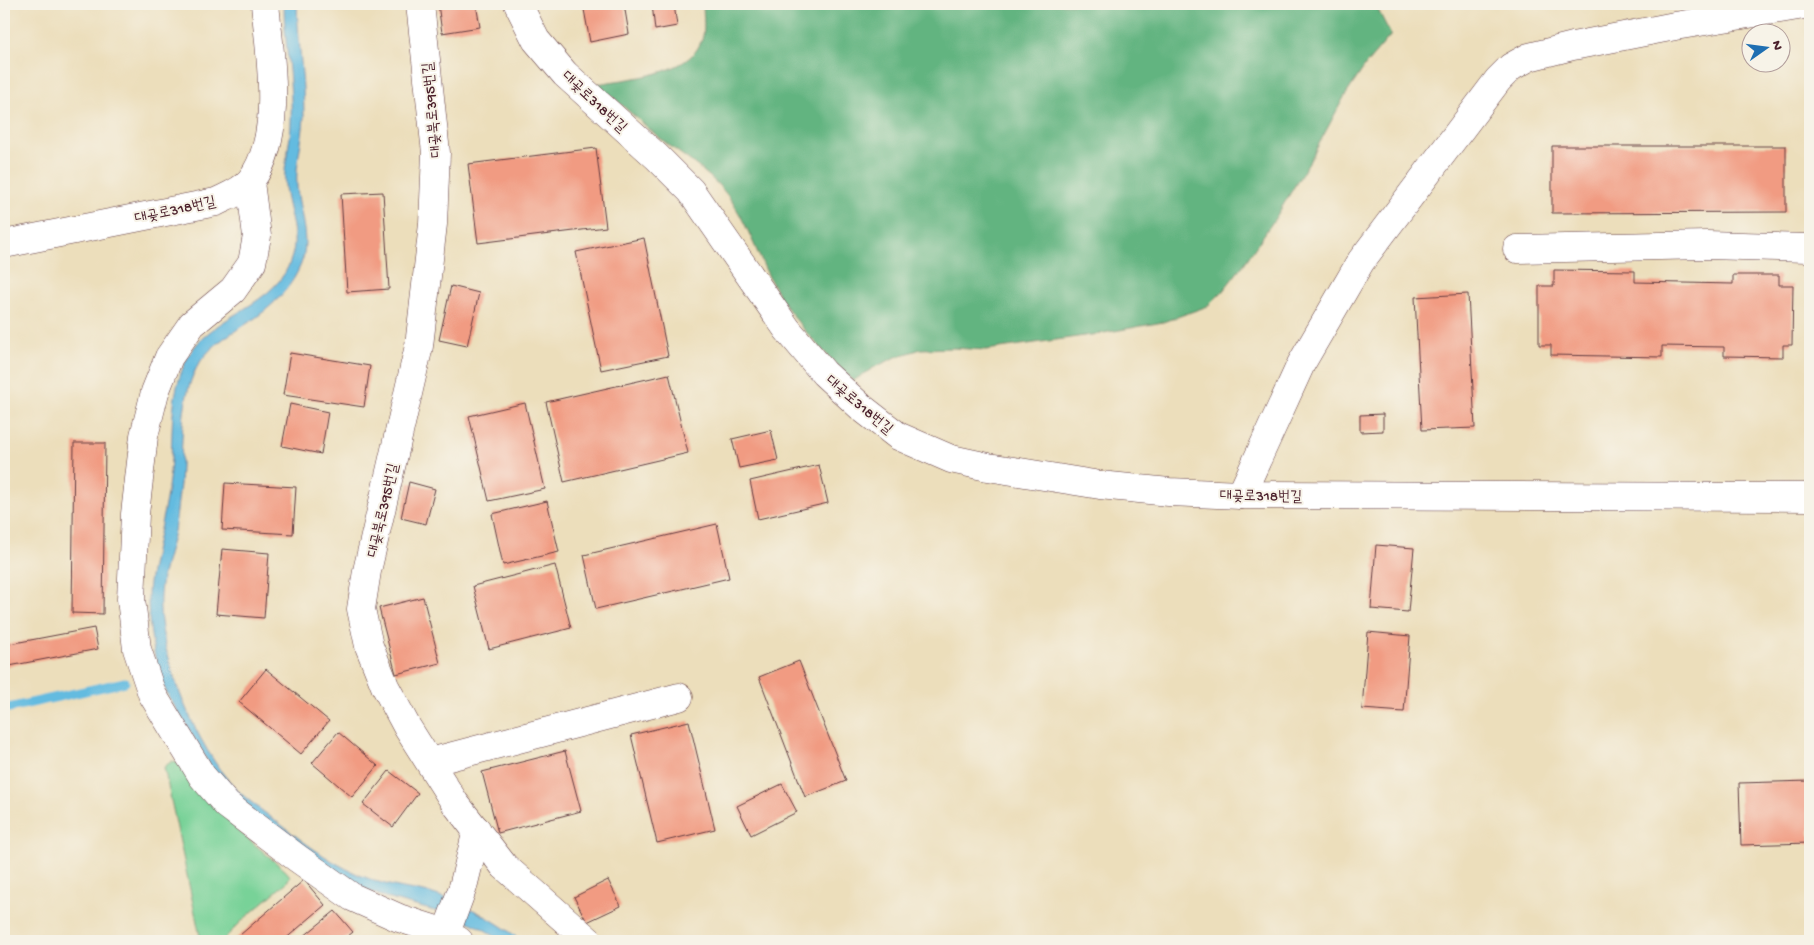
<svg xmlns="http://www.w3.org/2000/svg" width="1814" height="945" font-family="'Gochi Hand','Poor Story',sans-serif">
	<rect width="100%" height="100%" fill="#f7f3e8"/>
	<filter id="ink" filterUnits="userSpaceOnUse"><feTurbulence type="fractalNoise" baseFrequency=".02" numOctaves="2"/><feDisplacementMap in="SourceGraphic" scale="10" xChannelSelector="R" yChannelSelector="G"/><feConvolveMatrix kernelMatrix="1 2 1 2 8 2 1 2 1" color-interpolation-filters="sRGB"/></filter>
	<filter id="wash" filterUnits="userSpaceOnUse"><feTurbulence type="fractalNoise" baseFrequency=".0096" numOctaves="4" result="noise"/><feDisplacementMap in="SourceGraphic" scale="20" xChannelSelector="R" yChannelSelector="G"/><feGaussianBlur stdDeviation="1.12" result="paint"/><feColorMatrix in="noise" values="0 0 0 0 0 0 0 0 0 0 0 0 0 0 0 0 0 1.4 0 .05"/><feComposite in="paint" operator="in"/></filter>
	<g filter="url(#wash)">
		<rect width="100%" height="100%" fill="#ecdebb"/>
		<polygon fill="#78d298" stroke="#617862" points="172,761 180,763 234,827 286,871 290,876 287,882 245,918 222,941 201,941 164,767"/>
		<path fill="#62b480" stroke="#566a56" d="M703,4H1375L1391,35L1367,63L1343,99L1312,157L1276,217L1244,264L1222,292L1208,306L1163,322L1098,334L986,350L954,348L921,349L896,357L873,368L853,381C825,353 797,326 777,292C760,263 751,231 733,203C716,177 691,162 666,143C642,124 621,103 597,84C629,78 687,76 701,42C706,32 703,15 703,4Z"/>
		<path fill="#63bbe0" stroke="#566d86" d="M284,4H297C298,41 304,79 304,117C303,140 295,163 297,187C299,211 309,235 303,258C295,285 273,306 251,321C232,333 213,343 200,362C179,393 183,447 180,484C178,499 177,515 174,531C170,552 161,573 160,595C156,651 197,750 237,790C251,803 268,815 284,827C310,847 338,868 370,879C390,887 412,889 433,894C467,904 495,920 522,941H500C467,910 403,909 363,888C342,878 323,862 304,849C281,834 256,821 235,803C224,795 206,757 197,743C187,726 176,710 167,693C154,668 145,610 149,583C155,546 166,510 170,472C174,431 168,396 188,357C211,313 279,307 292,256C299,231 287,211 285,186C283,165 291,143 291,122C293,82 284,43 284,4Z"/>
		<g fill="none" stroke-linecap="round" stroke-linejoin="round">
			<polyline stroke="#63bbe0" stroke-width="9" points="4,709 125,682"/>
		</g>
		<g id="blocks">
			<g fill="#f19b82">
				<polygon points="438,4 476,4 480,27 442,33"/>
				<polygon points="583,4 624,4 629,34 590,42"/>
				<polygon points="652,4 674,4 677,26 655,30"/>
				<polygon points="1552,146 1786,146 1786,212 1552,213"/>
				<polygon points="596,148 606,227 478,243 468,164"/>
				<polygon points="383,192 389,289 347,292 341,194"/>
				<polygon points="644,238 668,356 601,370 576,252"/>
				<polygon points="1554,270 1635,271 1635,282 1733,284 1733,275 1779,275 1779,285 1793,285 1792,345 1783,345 1783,357 1724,356 1724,347 1662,346 1662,357 1551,355 1551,345 1539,345 1539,286 1554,286"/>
				<polygon points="451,286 479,293 467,346 439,340"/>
				<polygon points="1468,294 1475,428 1422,430 1415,297"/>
				<polygon points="290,353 370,366 364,407 283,395"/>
				<polygon points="669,374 688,453 564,482 546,402"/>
				<polygon points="525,403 545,489 489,501 469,416"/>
				<polygon points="290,404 328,412 321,454 282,446"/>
				<polygon points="1383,414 1383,431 1360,432 1360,415"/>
				<polygon points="771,430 778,460 739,468 732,439"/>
				<polygon points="74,443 105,443 103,614 72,613"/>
				<polygon points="819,465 828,503 758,519 750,481"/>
				<polygon points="409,482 435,489 426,524 401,518"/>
				<polygon points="225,483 296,487 293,534 222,530"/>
				<polygon points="547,501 559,552 503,565 492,514"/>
				<polygon points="717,524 729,578 596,609 584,555"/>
				<polygon points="1376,545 1414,548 1408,612 1371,609"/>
				<polygon points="222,549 269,553 264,618 216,614"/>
				<polygon points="555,565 571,628 489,649 473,586"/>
				<polygon points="423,597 440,663 396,674 379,608"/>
				<polygon points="94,628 98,649 4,667 4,645"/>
				<polygon points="1368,632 1410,636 1404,712 1362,709"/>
				<polygon points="799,661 846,781 805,797 759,677"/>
				<polygon points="266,669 329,721 301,754 239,702"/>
				<polygon points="689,721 715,829 657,843 631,735"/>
				<polygon points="338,732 378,766 352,797 312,763"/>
				<polygon points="565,751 581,811 498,833 482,772"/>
				<polygon points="389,771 418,793 393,827 363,804"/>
				<polygon points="1810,781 1810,843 1741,845 1739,783"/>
				<polygon points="782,784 797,812 751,835 737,806"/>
				<polygon points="304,880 325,905 283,941 233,941"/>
				<polygon points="608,880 621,906 587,922 574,897"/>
				<polygon points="335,911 353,932 342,941 298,941"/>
			</g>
		</g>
	</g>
	<g filter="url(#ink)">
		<use href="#blocks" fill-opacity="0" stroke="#623c41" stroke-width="1"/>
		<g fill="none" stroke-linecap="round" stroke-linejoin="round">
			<defs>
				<g id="minor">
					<polyline points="420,4 436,153 433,224 419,346 367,571 361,609 369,646 385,686 407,727 455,803 504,866 589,941"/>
					<polyline points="518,4 536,40 565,74 657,157 691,191 787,329 824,373 862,408 898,436 951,459 988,467 1100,485 1169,492 1241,495 1810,497"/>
					<polyline points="250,182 257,236 252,263 233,290 192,324 169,357 155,392 144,436 135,514 131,599 137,649 152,694 202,776 227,805 297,858 352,897 399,918 446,933"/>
					<path d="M4,244L216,202C228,196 243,191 251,180C284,137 270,54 265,4"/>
					<polyline points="1517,249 1707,245 1808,248 1810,250"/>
					<polyline points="1241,495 1301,364 1361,261 1498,80 1511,67 1529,57 1573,46 1675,26 1810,4"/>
					<polyline points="430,762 679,697"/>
					<polyline points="459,941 446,933 463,887 477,830"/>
				</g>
			</defs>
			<use href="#minor" stroke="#623c41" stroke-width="29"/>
			<use href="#minor" stroke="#fff" stroke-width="28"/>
		</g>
	</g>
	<g text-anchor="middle" stroke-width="4" stroke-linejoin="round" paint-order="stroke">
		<g font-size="15" fill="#4a1f2b" stroke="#f7f3e8">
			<text transform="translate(595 101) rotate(43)" y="5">대곶로318번길</text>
			<text transform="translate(431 110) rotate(-95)" y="5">대곶북로395번길</text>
			<text transform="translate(175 209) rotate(-12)" y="5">대곶로318번길</text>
			<text transform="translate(860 404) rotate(40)" y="5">대곶로318번길</text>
			<text transform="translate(1261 495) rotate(1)" y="5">대곶로318번길</text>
			<text transform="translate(382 510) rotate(-77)" y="5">대곶북로395번길</text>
		</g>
	</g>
	<rect width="1814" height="945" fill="none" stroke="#f7f3e8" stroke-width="20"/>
	<g transform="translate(1766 48) rotate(76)"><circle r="24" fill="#f7f3e8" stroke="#b29e9c"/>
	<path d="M0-4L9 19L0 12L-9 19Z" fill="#1f6fb2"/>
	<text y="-8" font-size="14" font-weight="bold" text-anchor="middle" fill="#4a1f2b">N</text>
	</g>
</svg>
